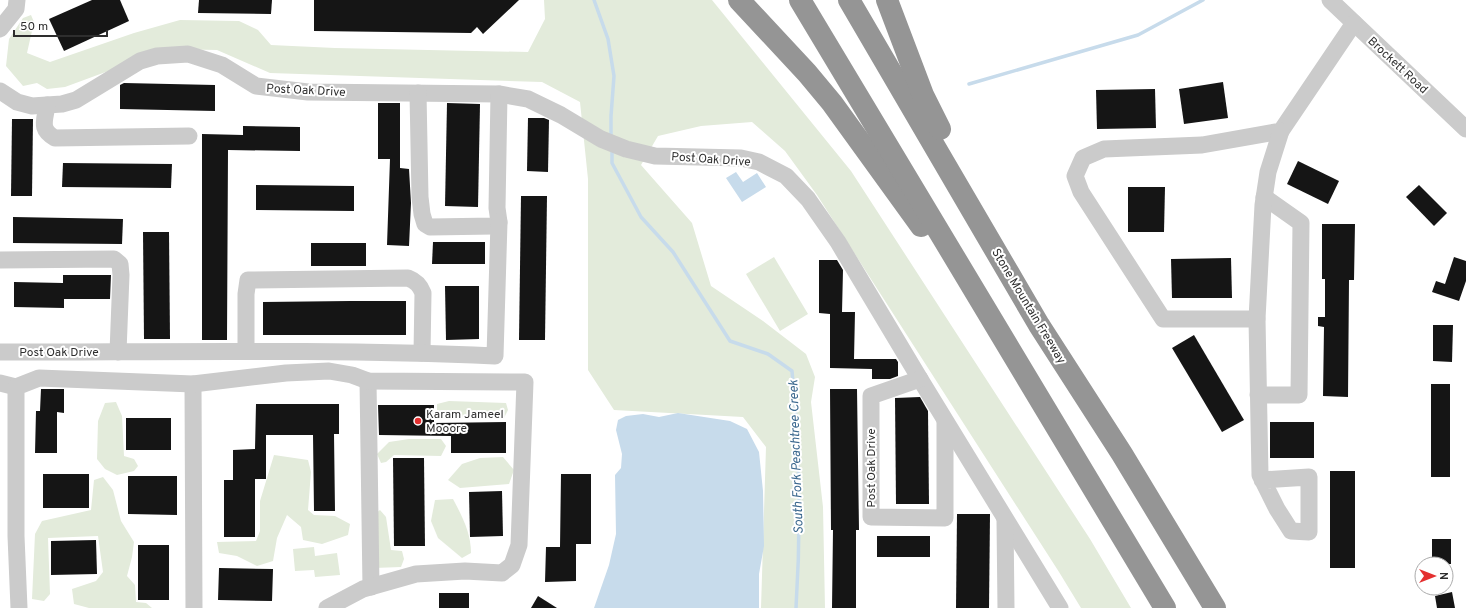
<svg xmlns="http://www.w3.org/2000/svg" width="1466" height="608" font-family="Overpass,sans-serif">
	<rect width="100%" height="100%" fill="#fff"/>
	<g fill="#e3ebdb">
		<polygon points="544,0 712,0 851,171 1090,539 1131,608 1081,608 1059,572 817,195 785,151 752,122 701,126 658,136 641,165 692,223 711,286 763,321 806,354 815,377 811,402 823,507 825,608 761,608 766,447 743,417 614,410 588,370 588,179 580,102 542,82 270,73 217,50 168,49 65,87 47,89 37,83 23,86 6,66 9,39 23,18 31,15 34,22 27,53 50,62 134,33 180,20 239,21 258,30 271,45 335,48 528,52 545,19"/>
		<polygon points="774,257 808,314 780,331 746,274"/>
		<polygon points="449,401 506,403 508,410 504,418 447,417 437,410 437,404"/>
		<polygon points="116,402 122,416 124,456 134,459 138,466 134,471 117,475 105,469 97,459 98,421 105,403"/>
		<polygon points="409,439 441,439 446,446 441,456 394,455 386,462 381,463 377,454 389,442"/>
		<polygon points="274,455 308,460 311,472 308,510 314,515 335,516 350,524 348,535 322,544 303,540 301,527 287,515 277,538 273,561 257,566 237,556 219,553 217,542 256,541 260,531 260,501"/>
		<polygon points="503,457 514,470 509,484 460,488 448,480 462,464 480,458"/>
		<polygon points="103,477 113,490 121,521 134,542 132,557 127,576 135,585 136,602 146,603 152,608 89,608 74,604 72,589 96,581 103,572 98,536 48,538 50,594 44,601 32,599 35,534 42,521 91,510 94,480"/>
		<path d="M453,499C462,516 471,533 471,553L462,558L438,538L431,521L435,500Z"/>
		<polygon points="380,510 386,517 391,550 402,551 404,559 401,567 374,568 374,515"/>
		<polygon points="314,547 315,556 337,553 340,575 315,577 314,570 295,571 293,549"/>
	</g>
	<g fill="#c7dbeb">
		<polygon points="736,172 743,182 757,173 766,187 742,202 726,178"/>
		<polygon points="678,413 730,421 747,429 759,452 763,491 764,546 759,574 759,608 594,608 609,565 616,534 615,475 621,468 622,454 616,430 618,420 626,416 643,414 659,417"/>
	</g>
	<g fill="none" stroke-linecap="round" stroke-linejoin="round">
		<g stroke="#c7dbeb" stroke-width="3.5">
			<polyline points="594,0 608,39 614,76 611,116 611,139"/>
			<polyline points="969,84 1138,35 1203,0"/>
			<path d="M612,149V163L641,217L673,252L730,341L768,354L792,371C800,450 801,530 796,608"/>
		</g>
	</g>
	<g fill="#151515">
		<polygon points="92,0 120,0 129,21 64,51 49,19"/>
		<polygon points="199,0 272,0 271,14 198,13"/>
		<polygon points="314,0 519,0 483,34 477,27 471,33 314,31"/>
		<polygon points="1223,82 1228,118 1184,124 1179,89"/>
		<polygon points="124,83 215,85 215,111 120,109 120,85"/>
		<polygon points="1155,89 1156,128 1097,129 1096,90"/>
		<polygon points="378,103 400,103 400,168 409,169 411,203 409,246 387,245 390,159 378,159"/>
		<polygon points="447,103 480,104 478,207 445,206"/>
		<polygon points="528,118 544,118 549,120 548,172 527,171"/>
		<polygon points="12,119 33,119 32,196 11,196"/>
		<polygon points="243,126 300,127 300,151 228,150 227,340 202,340 202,134 243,135"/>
		<polygon points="1298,161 1339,181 1328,204 1287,184"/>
		<polygon points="63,163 172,164 171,188 62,187"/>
		<polygon points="256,185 354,186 354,211 256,210"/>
		<polygon points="1419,185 1447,213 1434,226 1406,197"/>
		<polygon points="1128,187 1165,187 1164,232 1128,232"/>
		<polygon points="521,196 547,196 545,340 519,340"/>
		<polygon points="13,217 123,219 122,244 13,243"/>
		<polygon points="1322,224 1355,224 1354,280 1349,280 1348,397 1323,396 1324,327 1318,326 1318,317 1325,317 1325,279 1322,279"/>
		<polygon points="143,232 169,232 170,339 144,339"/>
		<polygon points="433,242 485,242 485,264 432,264"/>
		<rect x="311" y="243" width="55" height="23"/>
		<polygon points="1454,257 1466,261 1466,281 1459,301 1432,292 1436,281 1445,284"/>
		<polygon points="1231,258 1232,298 1172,298 1171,259"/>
		<polygon points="819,260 837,260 843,270 842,312 855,312 854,359 896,359 898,362 898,376 890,379 872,379 872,369 830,368 830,314 819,313"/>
		<polygon points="63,275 111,275 110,299 64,299 64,308 14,307 14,282 63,283"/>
		<polygon points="445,286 479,286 479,339 446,340"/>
		<polygon points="350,301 406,301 406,335 263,335 263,302"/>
		<polygon points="1433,325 1453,325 1452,362 1433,361"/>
		<polygon points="1194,335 1244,420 1222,432 1172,348"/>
		<rect x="1431" y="384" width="19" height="93"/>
		<polygon points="41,389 64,389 64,413 57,412 57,453 35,453 36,411 40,411"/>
		<polygon points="830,389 857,389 859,530 856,530 856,608 832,608 833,530 831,530"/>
		<polygon points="920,397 928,411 929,504 896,504 895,398"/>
		<polygon points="256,404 339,404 339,434 334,434 335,511 314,511 313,435 266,435 266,479 255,479 255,537 224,537 224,480 233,480 233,450 255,449"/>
		<polygon points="378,405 434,405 434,423 506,422 506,453 451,453 451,436 379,435"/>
		<rect x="126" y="418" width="45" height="32"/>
		<rect x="1270" y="422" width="44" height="36"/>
		<polygon points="393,458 424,458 425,546 394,546"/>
		<rect x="1330" y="471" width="25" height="97"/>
		<rect x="43" y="474" width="46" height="34"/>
		<polygon points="561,474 591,474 591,544 576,544 576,581 545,582 546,547 560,547"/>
		<polygon points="128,476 177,476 177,515 128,514"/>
		<polygon points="502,491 503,536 470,537 469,492"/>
		<polygon points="957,514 990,514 989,608 956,608"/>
		<rect x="877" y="536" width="53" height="21"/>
		<rect x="1432" y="539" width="19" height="25"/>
		<polygon points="96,540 97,574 51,575 51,541"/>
		<rect x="138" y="545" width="31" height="55"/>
		<polygon points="219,568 273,569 272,601 218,600"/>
		<polygon points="1452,592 1455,608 1437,608 1435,596"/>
		<rect x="439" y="593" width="30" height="15"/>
		<polygon points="538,596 557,608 531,608"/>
	</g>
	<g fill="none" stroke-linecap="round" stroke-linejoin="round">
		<g stroke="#cbcbcb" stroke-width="17">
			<polyline points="1330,0 1466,129"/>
			<polyline points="0,29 16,9 17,0"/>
			<polyline points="0,91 17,102 32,106 62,104 76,100 140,61 157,56 188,54 222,65 256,86 308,92 499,94 528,99 561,115 601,139 626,149 655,156 741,158 759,162 786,176 808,199 838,242 920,379 1060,608"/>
			<polyline points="418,93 420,197 422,214 425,224 430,227 494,226 499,222 497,208 499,94"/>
			<path d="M47,105C45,121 39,129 55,138L189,136"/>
			<polyline points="0,260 114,259 120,264 121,275 118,352"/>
			<polyline points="1257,319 1163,319 1081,192 1075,176 1083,158 1104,149 1202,145 1281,131 1354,23"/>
			<path d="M246,351V294L248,280L408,278C416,281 420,285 423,293L422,353"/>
			<path d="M0,352C165,352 330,349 495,356L499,222"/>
			<polyline points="920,379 871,396 871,517 945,518 945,422"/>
			<polyline points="368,381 371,587"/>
			<polyline points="0,383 16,387"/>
			<polyline points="193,384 194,608"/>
			<polyline points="1258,395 1299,395 1301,223 1264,197"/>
			<polyline points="1262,480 1309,477 1309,532 1291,531 1277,509 1260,475 1257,319 1263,205 1268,172 1281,131"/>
			<polyline points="1005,520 1006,608"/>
			<polyline points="19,608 16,536 16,387 39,378 193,384 286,373 329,371 352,375 368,381 525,382 519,545 512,565 502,573 465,571 416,574 363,589 327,608"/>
		</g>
		<g stroke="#959595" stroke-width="22">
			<polyline points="739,0 807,73 832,103 921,226"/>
			<polyline points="800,0 1165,608"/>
			<polyline points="849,0 1039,325 1122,454 1215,608"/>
			<polyline points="887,0 923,95 940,129"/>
		</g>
	</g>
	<circle fill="#e43030" stroke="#fff" stroke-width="1.5" cx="418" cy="421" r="4"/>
	<g text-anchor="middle" stroke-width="4" stroke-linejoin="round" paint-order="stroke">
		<g font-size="12" fill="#2e2e2e" stroke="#fff">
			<text transform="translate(1398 65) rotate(43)" y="4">Brockett Road</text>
			<text transform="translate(306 90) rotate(3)" y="4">Post Oak Drive</text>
			<text transform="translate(711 159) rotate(4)" y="4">Post Oak Drive</text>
			<text transform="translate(1029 306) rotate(59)" y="4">Stone Mountain Freeway</text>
			<text x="59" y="356">Post Oak Drive</text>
			<text transform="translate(871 468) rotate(-90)" y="4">Post Oak Drive</text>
		</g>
		<g font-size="12" fill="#2e2e2e" stroke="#fff" text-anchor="start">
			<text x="426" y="418">Karam Jameel<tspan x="426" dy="14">Mooore</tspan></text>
		</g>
		<g font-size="13" font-style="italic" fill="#3c698f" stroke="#fff">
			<text transform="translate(795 457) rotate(-92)" y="5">South Fork Peachtree Creek</text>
		</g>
	</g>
	<g transform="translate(1434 576) rotate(90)"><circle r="19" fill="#ffffff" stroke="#ababab"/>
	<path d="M0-3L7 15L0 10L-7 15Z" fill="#e43030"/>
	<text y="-6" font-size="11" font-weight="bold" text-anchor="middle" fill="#2e2e2e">N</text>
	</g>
	<path d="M14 30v6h93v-6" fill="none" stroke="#2e2e2e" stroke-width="2"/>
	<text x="20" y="30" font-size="12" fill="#2e2e2e" stroke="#ffffff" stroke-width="3" paint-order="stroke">50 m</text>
</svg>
